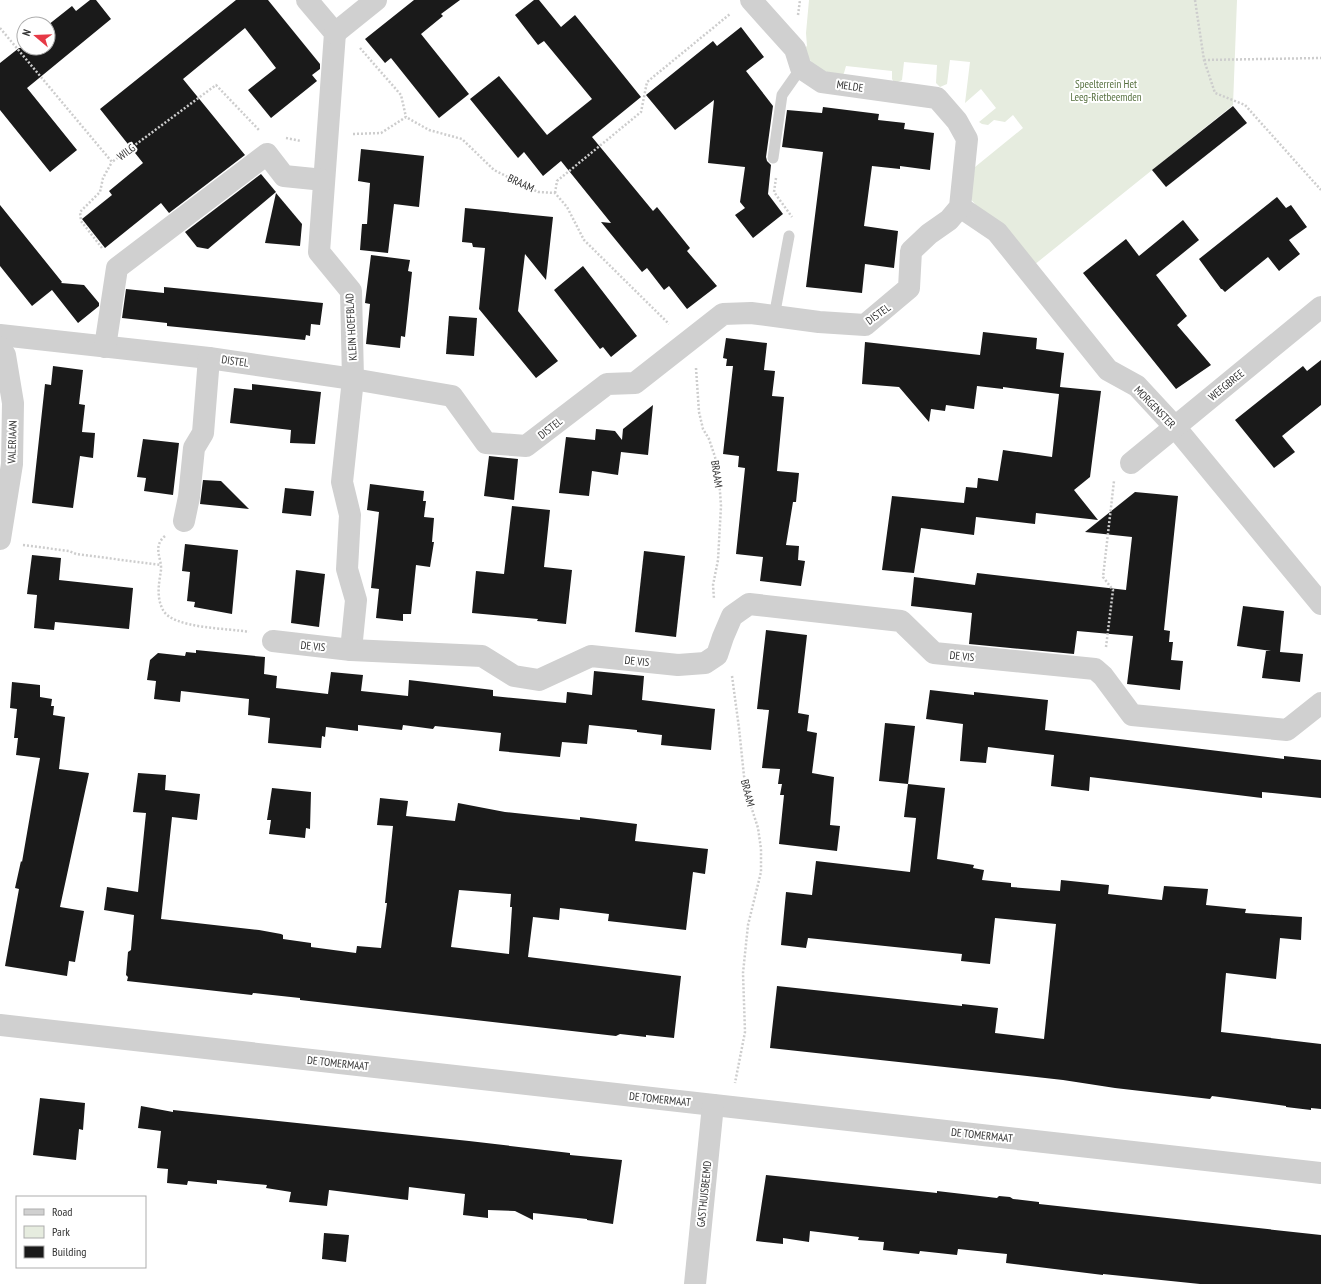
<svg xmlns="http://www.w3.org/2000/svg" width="1321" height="1284" font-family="'PT Sans Narrow',sans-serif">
	<rect width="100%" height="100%" fill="#fff"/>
	<polygon fill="#e6ecdf" points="809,0 1237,0 1233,105 1034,265 987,218 968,196 975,167 1023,128 1013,115 1005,122 994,120 988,125 982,124 979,122 996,108 981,89 965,103 970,62 950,60 947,84 940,87 936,83 937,65 904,62 902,80 898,82 894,82 892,79 892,71 846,66 844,73 842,76 820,73 802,50 807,46 806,33"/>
	<g fill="#1a1a1a" fill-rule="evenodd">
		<polygon points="90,0 96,0 111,19 27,88 77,150 50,172 0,110 0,63 19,48 48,48 48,25 72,6 76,11"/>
		<polygon points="236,0 268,0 320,64 320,69 312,75 317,81 271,118 248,90 276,68 245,28 183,79 245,155 169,213 161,203 105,248 82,219 112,195 109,191 143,163 100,109"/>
		<polygon points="414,0 460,0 441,14 443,16 421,34 469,94 439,118 391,58 385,63 365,39"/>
		<polygon points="534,0 539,0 561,27 575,15 641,97 592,137 653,211 657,207 690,248 687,251 717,286 687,309 669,286 664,290 647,268 642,272 601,222 611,223 561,161 543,176 524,152 518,158 470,99 499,76 547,135 592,99 544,41 538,45 515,15"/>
		<polygon points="741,27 764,57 746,71 773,106 766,157 767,161 771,165 768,194 783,214 753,238 735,215 745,208 740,202 745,167 708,163 714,100 675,130 646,95 713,41 717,46"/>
		<polygon points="1233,106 1247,123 1166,187 1152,170"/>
		<polygon points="823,107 879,114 878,120 905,123 904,129 934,133 930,170 900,166 900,169 872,166 864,226 898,231 894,268 865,264 862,293 806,287 823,152 782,147 787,110 822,113"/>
		<polygon points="361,149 424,156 419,207 394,204 388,253 360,250 362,224 367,224 370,183 358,181"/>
		<polygon points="261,174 276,192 208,249 197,247 185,232"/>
		<polygon points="276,193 302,224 300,246 265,243"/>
		<polygon points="1277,197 1286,208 1291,205 1307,227 1289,240 1300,254 1279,271 1268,257 1225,292 1222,289 1221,289 1199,259"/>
		<polygon points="0,205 62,282 61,283 84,285 99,303 99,306 78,323 52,290 32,306 0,266"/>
		<polygon points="465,208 553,217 546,280 525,254 518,311 558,361 536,378 479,309 485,248 473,247 472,243 462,242"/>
		<polygon points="1183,220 1199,240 1156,275 1187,316 1177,325 1211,365 1176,389 1083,273 1126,239 1139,256"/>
		<polygon points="371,255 410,260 408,271 412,272 405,337 401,336 400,348 366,344 370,304 365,303"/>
		<polygon points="583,266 637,336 611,357 603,347 600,349 554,290"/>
		<polygon points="164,287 323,303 320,325 311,324 310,336 306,335 305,340 167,326 167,323 122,318 126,289 164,293"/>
		<polygon points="449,316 477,318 474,356 446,354"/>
		<polygon points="983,332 1037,338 1036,349 1064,353 1060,387 1101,391 1090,477 1074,490 1098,520 1036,513 1035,524 976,517 974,535 921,528 914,573 882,570 892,496 964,503 966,487 977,488 978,478 998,481 1003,450 1052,457 1059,394 1003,387 1003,389 977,386 974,409 946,405 945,411 931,409 929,422 899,387 862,384 865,342 980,355"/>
		<polygon points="726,338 767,343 764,370 775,371 772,396 784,397 777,471 799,473 796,502 793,502 786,545 799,546 798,560 805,561 801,586 760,581 763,557 736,554 745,468 738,467 739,456 723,454 733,366 726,366 727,359 723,358"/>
		<polygon points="1321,360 1321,405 1282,436 1295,452 1274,468 1235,420 1303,366 1307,371"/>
		<polygon points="53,366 83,370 79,404 85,405 82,432 95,433 93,458 80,456 73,508 32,503 45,384 51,385"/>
		<polygon points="252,384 321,392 315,444 290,443 291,430 230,423 234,388 252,390"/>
		<polygon points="653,405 648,455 621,452 618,475 592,471 589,496 559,493 566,437 595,440 596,429 615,431 622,440 623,429"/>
		<polygon points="143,439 179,443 173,495 144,491 146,478 137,477"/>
		<polygon points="489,456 518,459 514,500 484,496"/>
		<polygon points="203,480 221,481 249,509 200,504"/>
		<polygon points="370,484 424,491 423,501 426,501 424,517 434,518 432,542 434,542 430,567 416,565 411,614 403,614 403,621 376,618 379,589 371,588 379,512 367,510"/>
		<polygon points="285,488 314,491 311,516 282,513"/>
		<polygon points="1135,492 1178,496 1164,630 1170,631 1169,642 1173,642 1171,660 1183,661 1180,690 1127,684 1133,636 1077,631 1074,654 969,644 972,613 911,606 914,577 975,585 977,573 1126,590 1132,537 1085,532"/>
		<polygon points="512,506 550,510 544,567 572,570 566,624 537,621 538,619 472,613 476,571 504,574"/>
		<polygon points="185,544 238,550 232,614 194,607 195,602 187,601 190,572 182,571"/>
		<polygon points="644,551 685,556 676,637 635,632"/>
		<polygon points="32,555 61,558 59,580 133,588 129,629 55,622 54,630 34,628 37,595 27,594"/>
		<polygon points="296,570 325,574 319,627 291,623"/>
		<polygon points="1243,606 1284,611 1280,652 1303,654 1300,682 1262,678 1266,651 1271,651 1237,646"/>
		<polygon points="766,630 807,635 798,713 809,715 807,731 817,733 812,773 834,777 830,825 840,826 837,851 779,844 784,795 780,795 782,784 778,784 780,769 762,768 769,710 757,709"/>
		<polygon points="196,650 265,657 264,674 277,676 276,688 328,694 331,672 363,675 361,691 408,696 409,680 493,690 493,696 566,703 567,692 592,695 594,671 644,676 642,700 715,709 711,750 661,745 662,735 637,732 637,730 589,725 587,744 562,742 560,757 499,751 501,733 435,726 433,729 403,725 402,730 358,725 358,731 326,727 325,737 322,736 321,748 268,743 270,718 248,715 249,699 181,691 180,702 154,699 156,681 147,680 150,660 158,653 185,656 186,652 196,653"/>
		<polygon points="12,682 40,685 40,697 52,699 51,706 54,706 53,715 65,717 59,769 89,773 60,907 84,911 75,962 69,961 67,976 5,966 19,889 15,888 21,861 22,862 40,758 16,755 18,738 14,738 17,709 10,708"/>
		<polygon points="930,690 974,695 974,692 1048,700 1045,730 1284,759 1284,756 1321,760 1321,798 1262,792 1262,798 1090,777 1089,791 1051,786 1054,755 988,747 986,763 960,761 963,724 926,719"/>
		<polygon points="885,723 915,726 908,784 945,788 937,859 974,865 973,868 984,870 982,880 1011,883 1011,887 1060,891 1061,880 1109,885 1108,894 1162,900 1164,886 1208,889 1206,905 1246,909 1245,913 1302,917 1301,940 1280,938 1276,979 1226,973 1221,1032 1321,1044 1321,1109 1311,1108 1311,1110 1286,1107 1286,1106 1212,1096 1210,1099 1115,1088 1063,1080 770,1048 777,986 962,1006 962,1004 998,1008 995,1033 1044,1039 1056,924 995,918 990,964 961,961 962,954 808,938 806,948 781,945 786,892 812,895 816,861 910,872 916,818 904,817 908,784 879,781"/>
		<path d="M138,773L166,775L165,790L200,794L197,820L172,817L161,919L259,930L281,934L283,935V939L311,943V947L356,953L357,946L381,948L387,903H385L393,826L377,825L380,798L408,801L406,816L455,821L458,803L505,812L580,820V817L637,824L635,841L708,849L705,874L693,872L686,930L608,921L609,914L560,908L559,920L533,917L528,957L681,976L674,1038L646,1035V1037L620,1034L616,1036L300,1000V998L253,993L252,995L127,981L128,977L126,975L128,952L131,950L134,915L104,910L107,887L138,892L146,813L133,812ZM459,890L511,894L510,907H512L509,954L451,947Z"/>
		<polygon points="272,788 311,792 310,829 306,828 305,838 269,834 271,820 267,820"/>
		<polygon points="40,1098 85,1103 83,1130 79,1129 76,1160 33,1155"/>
		<polygon points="141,1106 173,1112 173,1110 469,1141 570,1153 570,1155 622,1160 613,1224 587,1220 587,1219 533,1213 533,1220 515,1211 488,1210 488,1218 463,1215 465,1194 409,1187 408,1200 329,1190 327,1206 289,1202 291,1192 266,1188 267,1185 217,1180 217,1184 188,1181 187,1185 167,1183 168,1169 157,1168 161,1131 138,1128"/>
		<polygon points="766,1175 937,1193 937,1191 997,1198 999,1196 1010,1197 1013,1199 1039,1202 1039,1204 1321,1235 1321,1284 1200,1284 1103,1274 1103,1275 1006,1263 1007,1254 958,1249 957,1255 920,1251 919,1254 883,1250 884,1242 858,1240 859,1237 810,1231 809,1242 783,1238 783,1244 756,1241"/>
		<polygon points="324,1233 349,1235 346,1262 322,1259"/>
	</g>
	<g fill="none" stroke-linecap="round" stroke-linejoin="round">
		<g stroke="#cdcdcd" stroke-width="2.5" stroke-dasharray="2 2" stroke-linecap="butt">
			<polyline points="1195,0 1204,60 1215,93 1245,105 1321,190"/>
			<polyline points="798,15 800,0"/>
			<polyline points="0,28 112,162 216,85 259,130"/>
			<polyline points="360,48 401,95 406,117"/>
			<polyline points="1204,60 1321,58"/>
			<polyline points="353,134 381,133 406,117 429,130 462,139 494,170 538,192 555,193 567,207 584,240 669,324"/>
			<polyline points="286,138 301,141"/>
			<polyline points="776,178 774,192 792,217"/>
			<polyline points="555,193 557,181 641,112 647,82 730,14"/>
			<polyline points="102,248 81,221 80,212 100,192 103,178 112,162"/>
			<polyline points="696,368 699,412 703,429 709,439 715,457 719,478 721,506 718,560 713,585 714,599"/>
			<path d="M165,536C152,547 162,558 161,570C159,583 156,597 163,610C173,629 229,628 249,632"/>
			<polyline points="23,545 69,551 76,554 161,565"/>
			<polyline points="1106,647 1113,590 1103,577 1114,481"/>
			<polyline points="732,676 739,728 744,776 750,803 758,828 761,849 761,872 748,925 743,973 745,1032 735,1083"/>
		</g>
		<g stroke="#d0d0d0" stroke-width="11">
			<polyline points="773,158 782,95 801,68"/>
			<polyline points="774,317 789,236"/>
		</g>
		<g stroke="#d0d0d0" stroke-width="22">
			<polyline points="307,0 335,33 319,252 351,291 353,379 342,482 350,515 347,569 356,600 351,650"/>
			<polyline points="335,33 376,0"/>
			<polyline points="960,207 997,232 1108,370 1137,386 1175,427 1321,604"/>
			<polyline points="0,335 209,358 353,379 452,396 486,443 526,446 607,384 635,383 723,314 751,313 819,322 865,325 909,288 911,251 929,234 949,220 960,207 967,139 957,121 937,98 822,82 801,68 795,49 751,0"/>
			<polyline points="0,347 5,355 13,403 12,464 0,539"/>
			<polyline points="105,347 117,268 267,154 284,176 324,180"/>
			<polyline points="1131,463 1321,307"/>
			<polyline points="184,521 189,497 194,448 203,433 209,358"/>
			<polyline points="273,641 351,650 482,656 514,676 539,680 591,656 678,665 705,663 717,655 723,637 732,616 749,604 901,621 934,653 1095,669 1103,676 1132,715 1287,730 1321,703"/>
			<polyline points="0,1025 1321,1173"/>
			<polyline points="695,1284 713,1105"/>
		</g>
	</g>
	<g text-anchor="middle" stroke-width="4" stroke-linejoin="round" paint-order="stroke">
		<g font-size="11" fill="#56703f" stroke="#fff">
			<text x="1106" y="88">Speelterrein Het<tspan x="1106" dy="13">Leeg-Rietbeemden</tspan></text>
		</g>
		<g font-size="11" fill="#333" stroke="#fff">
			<text transform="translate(850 86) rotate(8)" y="4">MELDE</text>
			<text transform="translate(126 152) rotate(-37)" y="4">WILG</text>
			<text transform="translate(521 183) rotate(25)" y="4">BRAAM</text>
			<text transform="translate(878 314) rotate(-36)" y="4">DISTEL</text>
			<text transform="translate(351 327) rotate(-93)" y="4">KLEIN HOEFBLAD</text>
			<text transform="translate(235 361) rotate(8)" y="4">DISTEL</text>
			<text transform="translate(1226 385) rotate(-39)" y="4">WEEGBREE</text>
			<text transform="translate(1155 407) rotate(46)" y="4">MORGENSTER</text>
			<text transform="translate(550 428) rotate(-38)" y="4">DISTEL</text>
			<text transform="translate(12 442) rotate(-88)" y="4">VALERIAAN</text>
			<text transform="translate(717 474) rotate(81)" y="4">BRAAM</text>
			<text transform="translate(313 646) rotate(6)" y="4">DE VIS</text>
			<text transform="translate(962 656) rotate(6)" y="4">DE VIS</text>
			<text transform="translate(637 661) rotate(6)" y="4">DE VIS</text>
			<text transform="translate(748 793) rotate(76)" y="4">BRAAM</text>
			<text transform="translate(338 1063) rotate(6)" y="4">DE TOMERMAAT</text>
			<text transform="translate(660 1099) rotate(6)" y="4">DE TOMERMAAT</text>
			<text transform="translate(982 1135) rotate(6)" y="4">DE TOMERMAAT</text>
			<text transform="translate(704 1194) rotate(-84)" y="4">GASTHUISBEEMD</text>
		</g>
	</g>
	<rect x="16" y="1196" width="130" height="72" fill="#ffffff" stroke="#adadad"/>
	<rect x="24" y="1209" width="20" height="6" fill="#d0d0d0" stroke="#adadad"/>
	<text x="52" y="1216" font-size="12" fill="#333333">Road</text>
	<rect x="24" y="1226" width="20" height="12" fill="#e6ecdf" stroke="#adadad"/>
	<text x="52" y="1236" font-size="12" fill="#333333">Park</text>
	<rect x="24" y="1246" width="20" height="12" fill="#1a1a1a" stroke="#adadad"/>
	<text x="52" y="1256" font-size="12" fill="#333333">Building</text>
	<g transform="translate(36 36) rotate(289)"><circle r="19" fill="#ffffff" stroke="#adadad"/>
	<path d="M0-3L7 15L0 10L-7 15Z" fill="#e63946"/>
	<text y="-6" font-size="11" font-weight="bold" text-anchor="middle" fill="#333333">N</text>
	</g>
</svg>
